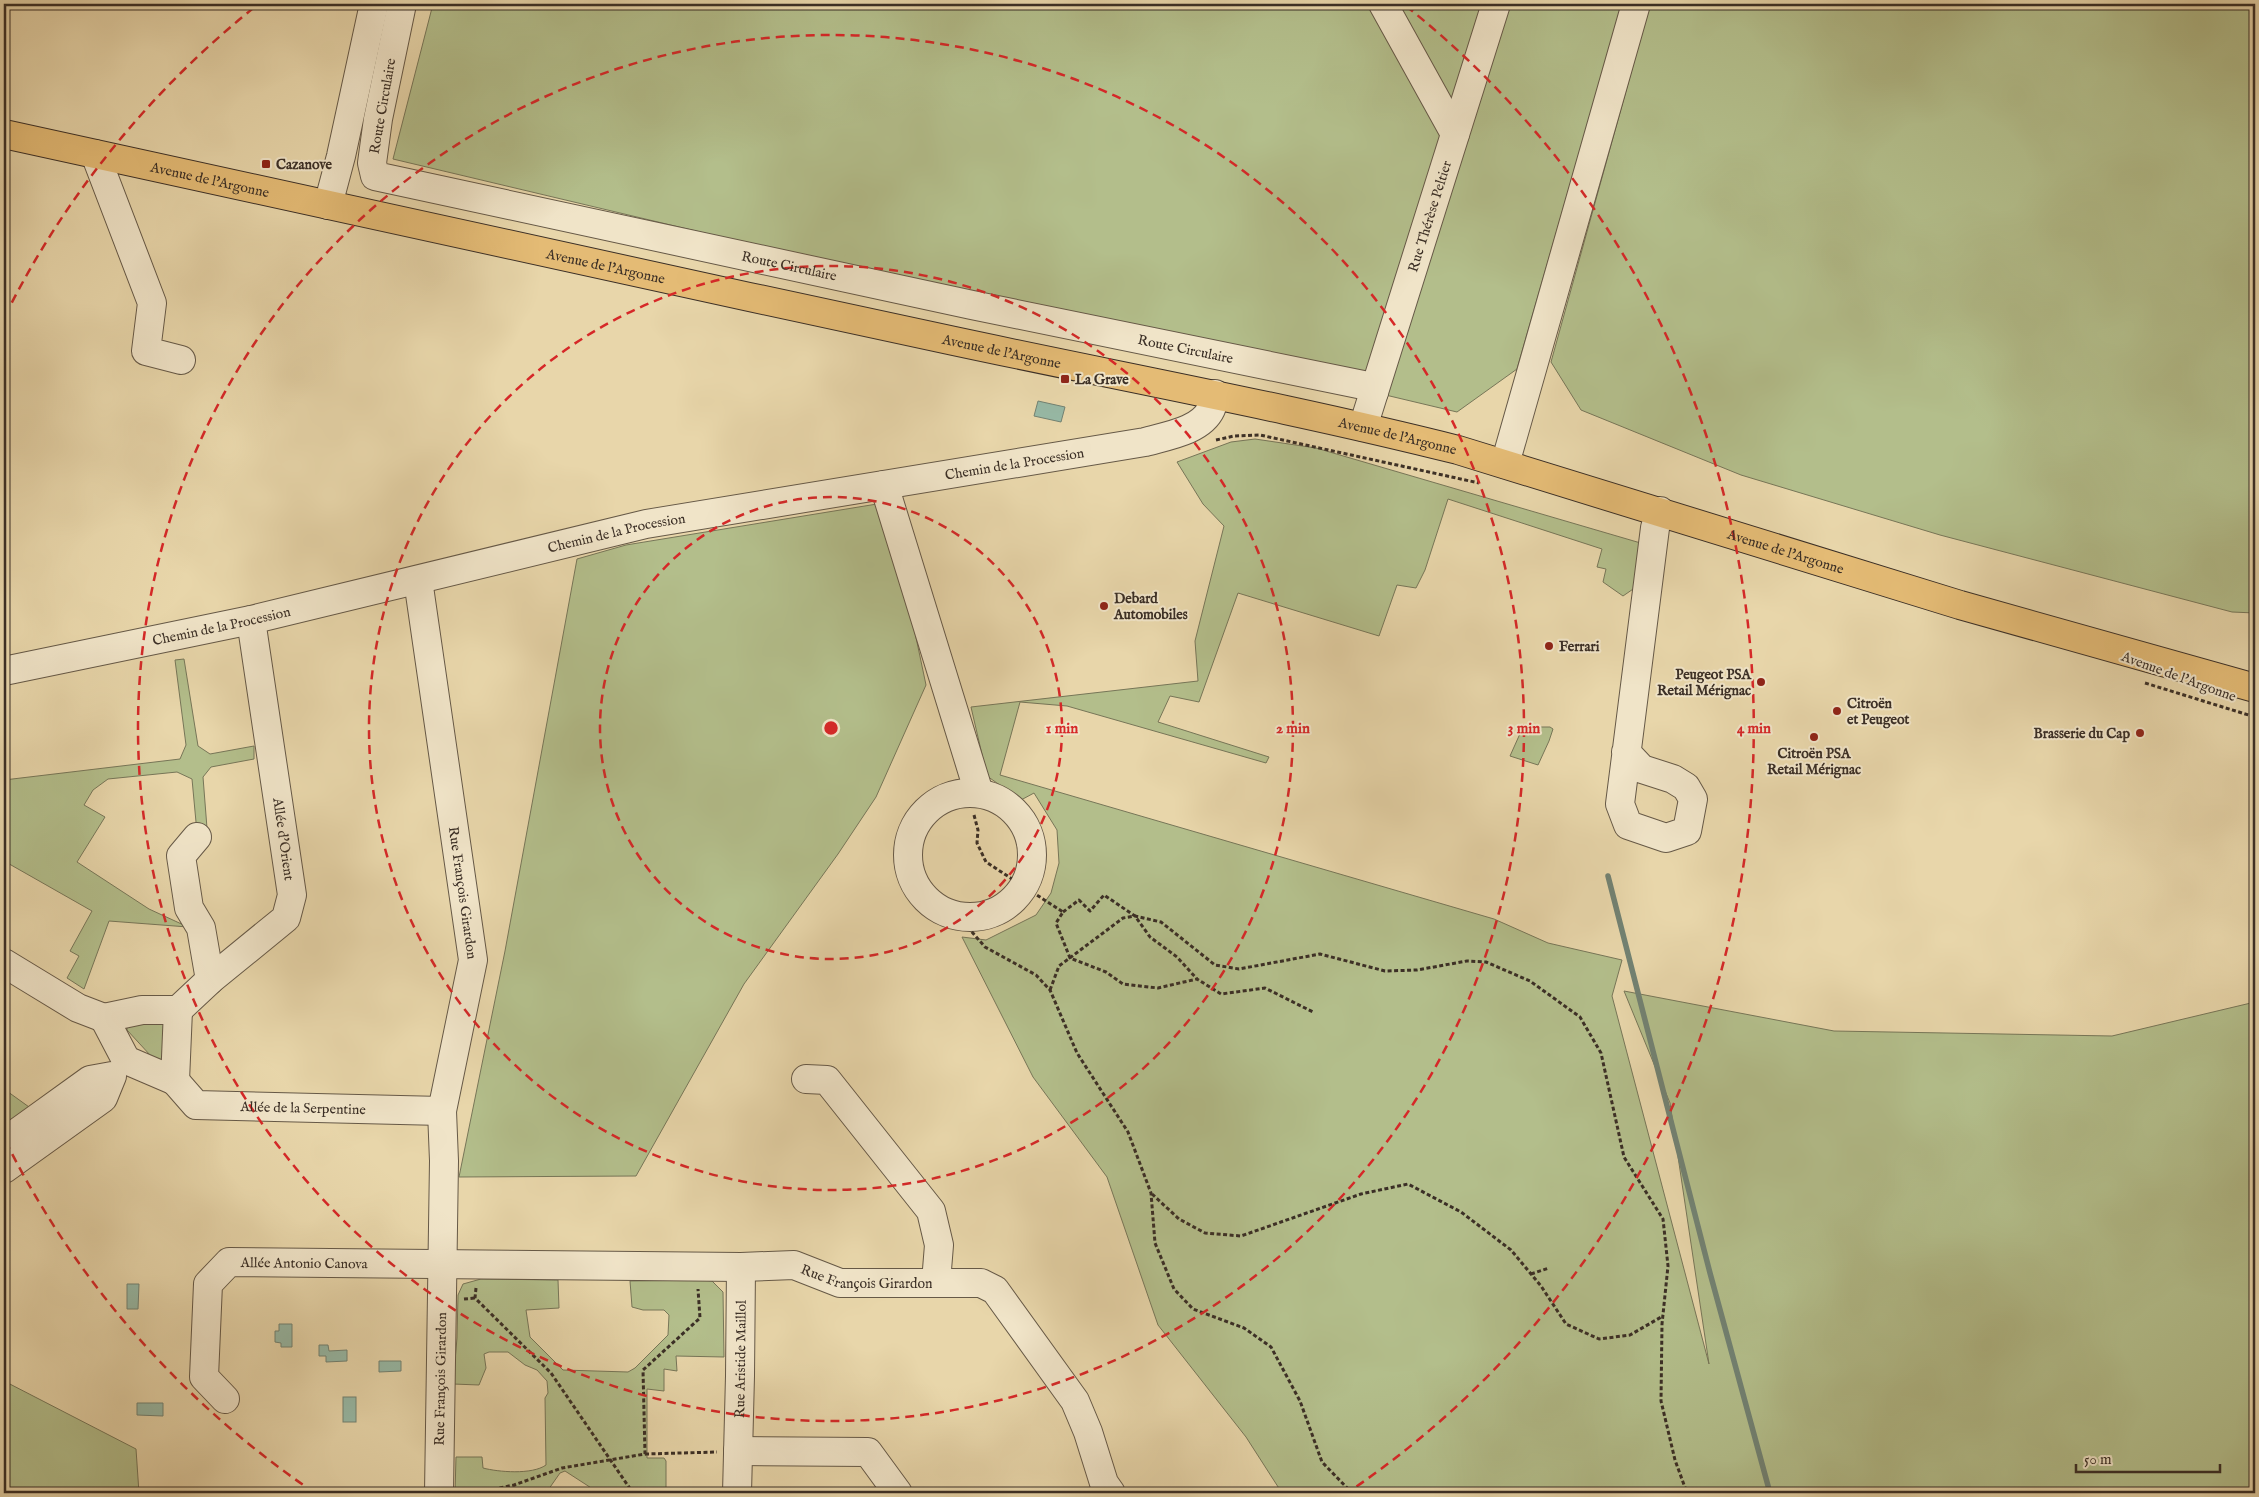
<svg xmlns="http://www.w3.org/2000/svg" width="2259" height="1497" font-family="'IM FELL English',serif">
	<rect width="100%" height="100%" fill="#e8d6aa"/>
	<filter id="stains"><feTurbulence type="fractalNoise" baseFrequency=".004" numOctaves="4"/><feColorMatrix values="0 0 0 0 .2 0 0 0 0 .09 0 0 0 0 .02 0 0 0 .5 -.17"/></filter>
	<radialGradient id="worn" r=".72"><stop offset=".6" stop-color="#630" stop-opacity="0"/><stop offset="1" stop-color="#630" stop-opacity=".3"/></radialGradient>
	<g fill="#b3be8b" stroke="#777658">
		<polygon points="433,4 1622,4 1517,369 1457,412 393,159"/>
		<polygon points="1650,4 2255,4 2255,613 2232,612 1940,535 1741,475 1581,410 1551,362"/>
		<polygon points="1255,439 1316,448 1644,544 1639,585 1623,596 1603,582 1606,569 1597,567 1602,549 1448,499 1425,570 1416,588 1397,585 1379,636 1238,593 1199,702 1170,696 1158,722 1269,757 1266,763 1067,706 1020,702 1000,775 1494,919 1548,943 1622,960 1612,996 1709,1364 1670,1103 1624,991 1834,1031 2112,1036 2255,1002 2255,1493 1282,1493 1246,1437 1158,1325 1107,1177 1033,1077 962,937 986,940 1036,915 1051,893 1059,863 1057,830 1034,793 1021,800 987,776 971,707 1198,681 1195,641 1224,526 1203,504 1177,462 1231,442"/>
		<polygon points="877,504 914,628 926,685 876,797 838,854 744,984 636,1176 459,1177 505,951 577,559 626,545"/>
		<polygon points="184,659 198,746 210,754 254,746 254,759 211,767 203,777 208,841 196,822 192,779 177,772 108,779 93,790 84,805 105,817 77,862 149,909 188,927 109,921 84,989 67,978 79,956 70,951 92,911 4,861 4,780 180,759 186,745 175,660"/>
		<polygon points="1523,727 1550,727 1553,729 1549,741 1538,765 1510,756"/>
		<polygon points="165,1021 162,1068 127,1030 127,1026"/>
		<polygon points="4,1089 36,1112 17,1126 4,1116"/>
		<path d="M481,1279L558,1280L559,1308L526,1310L530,1337L563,1370L628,1372L635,1368L668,1335L669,1315L664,1310H643L632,1307L630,1281L704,1280L712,1281L723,1292L724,1357L676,1356L677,1371L664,1369V1391L647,1389V1458H664L666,1461V1493H599L565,1471L560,1473L546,1493H455L456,1457H482L483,1468C498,1472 532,1475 546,1465L545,1398L548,1393L547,1381L537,1370L525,1365L508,1352H489L484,1354L486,1368L479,1385L453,1384L457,1338L458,1295L463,1284Z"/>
		<polygon points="4,1381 136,1449 139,1493 4,1493"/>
	</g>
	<g fill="#97b9a6" stroke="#728273">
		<polygon points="1038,401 1065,407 1061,422 1034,416"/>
		<polygon points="127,1284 139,1284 138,1309 127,1309"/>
		<polygon points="279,1324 292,1324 292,1347 281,1347 281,1343 275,1342 275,1331 279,1331"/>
		<polygon points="319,1345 328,1345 329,1351 347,1350 347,1361 326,1362 326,1356 319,1356"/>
		<polygon points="379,1361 401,1361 401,1371 379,1372"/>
		<rect x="343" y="1397" width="13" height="25"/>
		<polygon points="137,1403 163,1403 163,1416 137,1415"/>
	</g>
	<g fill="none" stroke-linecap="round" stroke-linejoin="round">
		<polyline stroke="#728273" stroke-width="5.5" points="1608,876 1710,1273 1770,1493"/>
		<defs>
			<g id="minor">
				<path id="s1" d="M402,4L378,119L372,163L375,176L972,305L1368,386L1374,392"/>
				<polyline points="1383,4 1455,134"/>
				<polyline points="95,154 152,303 146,351 181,360"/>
				<polyline points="328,205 341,156 374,4"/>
				<path id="s2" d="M1363,427L1496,4"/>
				<polyline points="1505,464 1636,4"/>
				<polyline points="884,485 979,793"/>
				<path id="s3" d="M418,580L473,960L442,1111L444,1161L439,1493"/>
				<path id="s4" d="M4,671L251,620L646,524L1145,442C1166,436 1201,431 1211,409C1213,405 1213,399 1215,394"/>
				<polyline points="1626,752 1642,769 1673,779 1686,787 1693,799 1687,831 1666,838 1628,825 1620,804 1655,528 1660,511"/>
				<circle cx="970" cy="855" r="62"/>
				<polyline points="197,837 181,856 189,908 201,928 210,980"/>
				<polyline points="4,963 78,1008 104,1018"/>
				<polygon points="142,1010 178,1010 175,1081 126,1060 104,1018"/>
				<polyline points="178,1010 210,980 286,918 292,895 251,620"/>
				<polyline points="806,1079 827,1080 931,1211 939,1245 936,1282"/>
				<path id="s5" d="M175,1081L196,1105L442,1111"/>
				<polyline points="4,1142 90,1080 112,1076 103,1098 4,1169"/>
				<path id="s6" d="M225,1399L204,1377L208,1284L229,1262L741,1267L794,1265L840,1283H981L995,1290L1075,1401L1088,1432L1104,1483L1111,1493"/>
				<polyline points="738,1451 868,1452 898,1493"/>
				<path id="s7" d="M737,1493L740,1376L741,1267"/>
			</g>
			<g id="major">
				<path id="s8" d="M4,134C320,204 637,273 954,341C1122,377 1291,408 1458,450L1960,605L2255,688"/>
			</g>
		</defs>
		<use href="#minor" stroke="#665947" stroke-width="30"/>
		<use href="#major" stroke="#3b2f26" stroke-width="30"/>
		<g stroke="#3b2f26" stroke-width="3" stroke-dasharray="4 2.5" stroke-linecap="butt">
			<polyline points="1216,440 1234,436 1260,435 1479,483"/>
			<polyline points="2145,683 2255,717"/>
			<polyline points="974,815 978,830 977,843 986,862 1063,912 1056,923 1070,958 1106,972 1123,984 1158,988 1197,979 1221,994 1265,988 1313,1012"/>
			<polyline points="1063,912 1079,900 1090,911 1104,895 1135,916 1150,937 1177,957 1197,979"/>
			<polyline points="959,917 985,947 1036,975 1050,990 1077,1053 1128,1132 1151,1193 1155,1243 1174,1289 1193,1309 1244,1328 1271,1347 1300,1401 1322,1462 1352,1493"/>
			<polyline points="1050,990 1059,966 1123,918 1135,916 1161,922 1215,965 1239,969 1320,954 1385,971 1417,970 1467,961 1486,962 1530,981 1580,1017 1601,1053 1624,1157 1663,1219 1668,1266 1662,1324 1661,1401 1675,1460 1687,1493"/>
			<polyline points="1152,1194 1179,1219 1205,1233 1241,1236 1361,1194 1408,1184 1461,1212 1511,1250 1541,1286 1566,1324 1599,1339 1630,1335 1663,1316"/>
			<polyline points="1531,1274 1549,1268"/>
			<polyline points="476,1288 475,1298 551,1373 633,1493"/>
			<polyline points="464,1299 475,1298"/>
			<polyline points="645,1454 717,1452"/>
			<polyline points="474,1493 514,1485 562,1468 645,1454 643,1370 700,1318 698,1289"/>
			<polyline points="514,1493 514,1485"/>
		</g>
		<use href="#minor" stroke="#f0e4c8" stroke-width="28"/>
		<use href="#major" stroke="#e4bb75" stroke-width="28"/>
	</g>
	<g fill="none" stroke="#d62828" stroke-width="2.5" stroke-dasharray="9 6">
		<circle cx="831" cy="728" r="231"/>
		<circle cx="831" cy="728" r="462"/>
		<circle cx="831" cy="728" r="693"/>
		<path d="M315 1493A923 923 0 0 1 5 1140M5 316A923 923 0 0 1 256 6M1406 6A923 923 0 0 1 1347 1493"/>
	</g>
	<g fill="#8f2418" stroke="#f0e4c8" stroke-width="2">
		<rect x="261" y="159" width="10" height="10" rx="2.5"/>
		<rect x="1060" y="374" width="10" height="10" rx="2.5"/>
		<circle cx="1104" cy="606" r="5"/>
		<circle cx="1549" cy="646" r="5"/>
		<circle cx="1761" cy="682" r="5"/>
		<circle cx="1837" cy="711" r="5"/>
		<circle cx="2140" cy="733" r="5"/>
		<circle cx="1814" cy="737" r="5"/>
	</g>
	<g text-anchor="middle" stroke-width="4" stroke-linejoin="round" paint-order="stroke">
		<g font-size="14" fill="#3b2f26" stroke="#f0e4c8">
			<text transform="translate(382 106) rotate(-80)" y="5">Route Circulaire</text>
			<text dy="5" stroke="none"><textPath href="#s8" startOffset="211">Avenue de l'Argonne</textPath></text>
			<text dy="5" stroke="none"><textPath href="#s2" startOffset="221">Rue Thérèse Peltier</textPath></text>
			<text dy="5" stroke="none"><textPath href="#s1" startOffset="599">Route Circulaire</textPath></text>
			<text dy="5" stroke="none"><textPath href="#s8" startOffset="616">Avenue de l'Argonne</textPath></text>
			<text dy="5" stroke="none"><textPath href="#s1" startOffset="1004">Route Circulaire</textPath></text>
			<text dy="5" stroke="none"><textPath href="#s8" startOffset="1021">Avenue de l'Argonne</textPath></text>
			<text dy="5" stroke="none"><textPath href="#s8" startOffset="1426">Avenue de l'Argonne</textPath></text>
			<text dy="5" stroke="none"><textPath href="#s4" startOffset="1032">Chemin de la Procession</textPath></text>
			<text dy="5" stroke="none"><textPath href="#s4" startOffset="628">Chemin de la Procession</textPath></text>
			<text dy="5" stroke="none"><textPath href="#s8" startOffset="1831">Avenue de l'Argonne</textPath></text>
			<text dy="5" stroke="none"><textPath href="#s4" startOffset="222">Chemin de la Procession</textPath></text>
			<text transform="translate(2179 676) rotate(20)" y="5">Avenue de l'Argonne</text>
			<text transform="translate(284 839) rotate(82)" y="5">Allée d'Orient</text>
			<text dy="5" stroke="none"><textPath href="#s3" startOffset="316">Rue François Girardon</textPath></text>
			<text dy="5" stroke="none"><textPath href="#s5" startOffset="139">Allée de la Serpentine</textPath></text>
			<text dy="5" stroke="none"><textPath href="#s6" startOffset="229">Allée Antonio Canova</textPath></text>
			<text dy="5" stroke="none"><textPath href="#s6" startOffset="794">Rue François Girardon</textPath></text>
			<text dy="5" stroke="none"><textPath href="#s7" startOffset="134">Rue Aristide Maillol</textPath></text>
			<text transform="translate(440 1379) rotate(-89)" y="5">Rue François Girardon</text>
		</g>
		<g font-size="14" font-weight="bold" fill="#3b2f26" stroke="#f0e4c8" text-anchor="start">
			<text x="276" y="169">Cazanove</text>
			<text x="1075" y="384">La Grave</text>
			<text x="1114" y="603">Debard<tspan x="1114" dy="16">Automobiles</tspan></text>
			<text x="1559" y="651">Ferrari</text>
			<text x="1751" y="679" text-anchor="end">Peugeot PSA<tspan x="1751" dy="16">Retail Mérignac</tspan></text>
			<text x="1847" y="708">Citroën<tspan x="1847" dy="16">et Peugeot</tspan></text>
			<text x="2130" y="738" text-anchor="end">Brasserie du Cap</text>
			<text x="1814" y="758" text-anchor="middle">Citroën PSA<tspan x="1814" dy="16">Retail Mérignac</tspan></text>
		</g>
	</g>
	<circle cx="831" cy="728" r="8" fill="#d62828" stroke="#f0e4c8" stroke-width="2.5"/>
	<g font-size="15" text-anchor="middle" font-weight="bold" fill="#d62828" stroke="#f0e4c8" stroke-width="4" stroke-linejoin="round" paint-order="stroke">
		<text x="1062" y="733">1 min</text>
		<text x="1293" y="733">2 min</text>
		<text x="1524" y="733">3 min</text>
		<text x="1754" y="733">4 min</text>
	</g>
	<rect width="2259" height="1497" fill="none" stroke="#e8d6aa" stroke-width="20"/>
	<rect x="5" y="5" width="2249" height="1487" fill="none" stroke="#3b2f26" stroke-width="2.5"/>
	<rect x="10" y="10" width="2239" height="1477" fill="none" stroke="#3b2f26"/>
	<path d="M2076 1464v8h144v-8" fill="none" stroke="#3b2f26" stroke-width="2.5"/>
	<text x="2084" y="1464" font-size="15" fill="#3b2f26" stroke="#f0e4c8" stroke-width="4" paint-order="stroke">50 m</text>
	<rect width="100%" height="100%" filter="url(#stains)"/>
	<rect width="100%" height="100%" fill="url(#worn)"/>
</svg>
